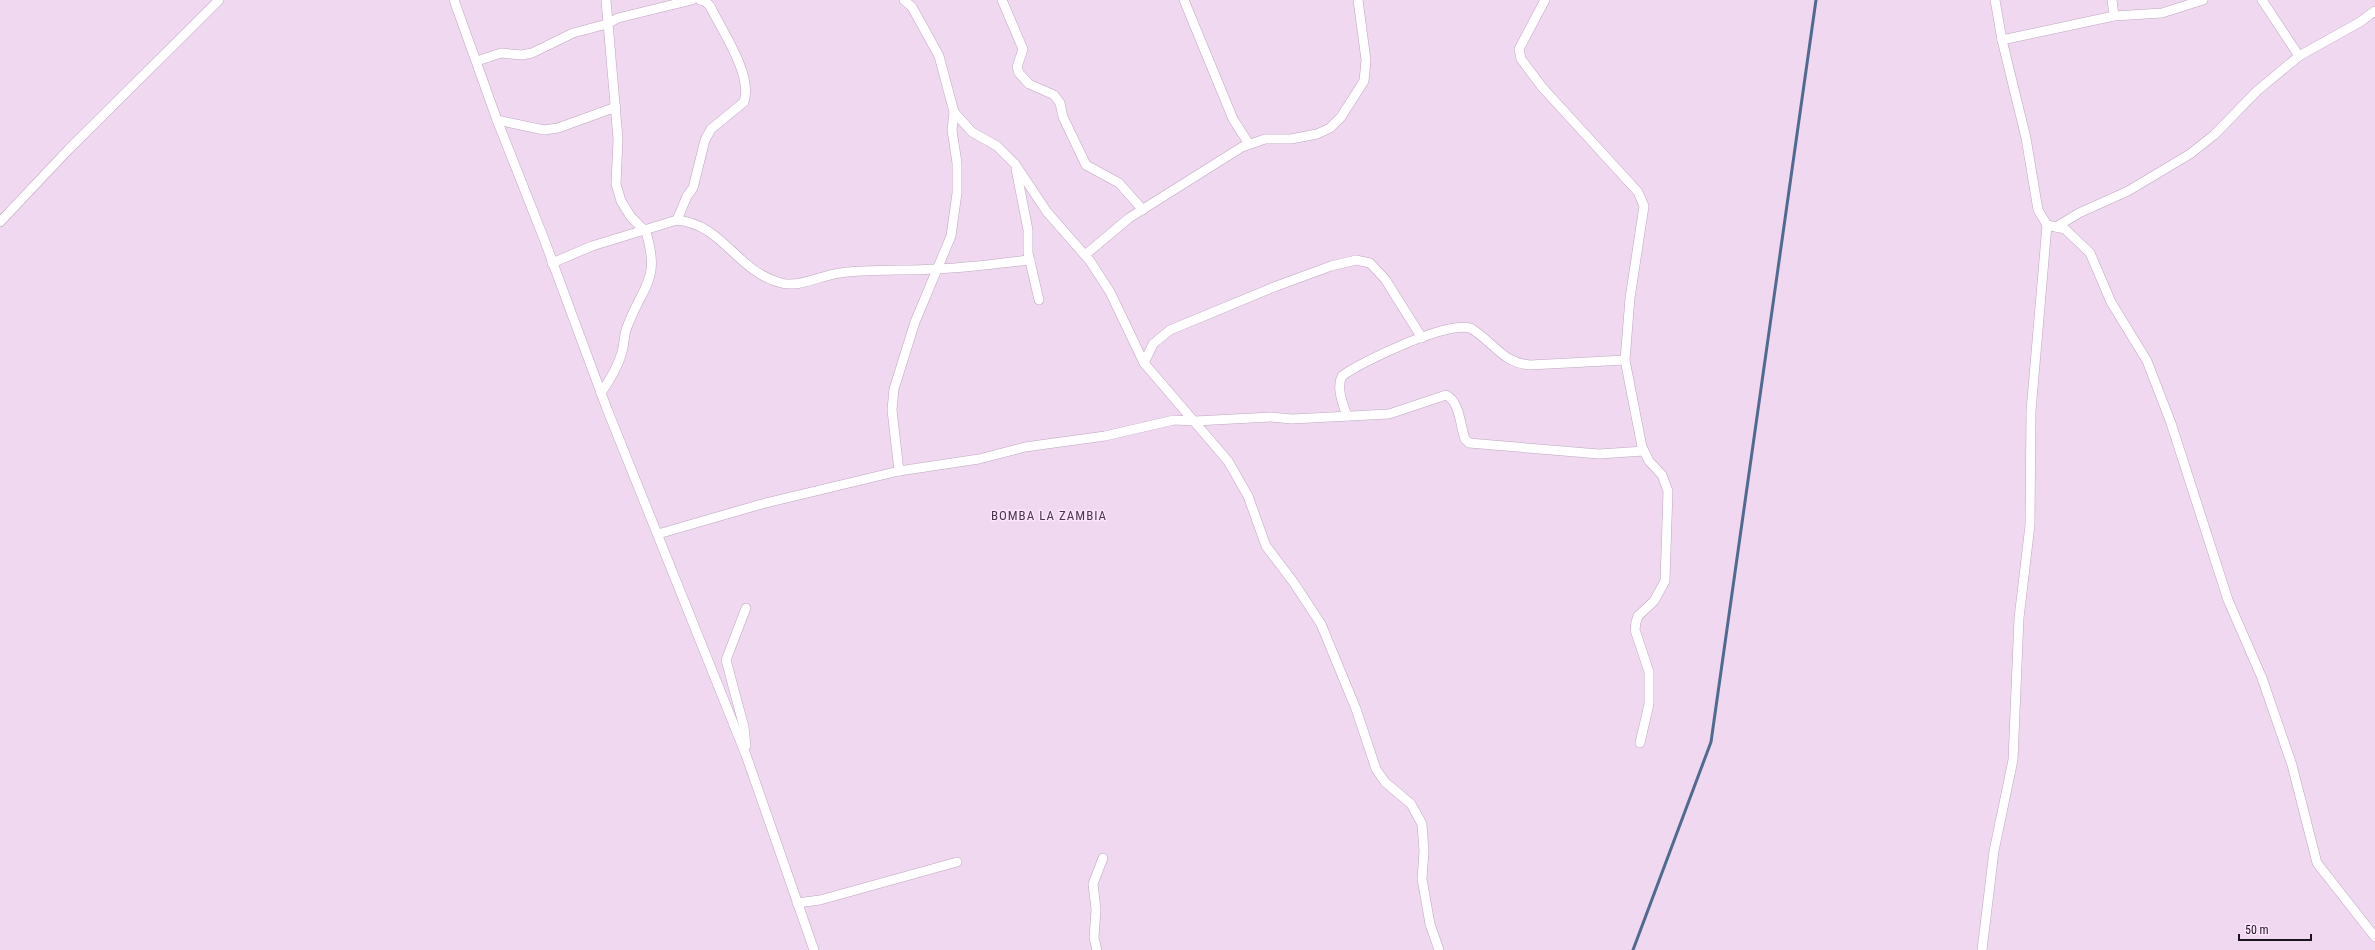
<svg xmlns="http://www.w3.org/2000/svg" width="2375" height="950" font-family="'Roboto Condensed',sans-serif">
	<rect width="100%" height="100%" fill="#f0d8f0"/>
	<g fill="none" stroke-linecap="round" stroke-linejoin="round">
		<polyline stroke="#506b91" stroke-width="3" points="1633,950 1711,742 1816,0"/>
		<defs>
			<g id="street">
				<polyline points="454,0 497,120 544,239 607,409 746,755 814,950"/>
				<polyline points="606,0 618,139 616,184 621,201 631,217 643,229"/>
				<polyline points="904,0 912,7 939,56 954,112 972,132 997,146 1015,164 1047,212 1090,261 1110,292 1144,363 1228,461 1248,496 1266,546 1294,583 1321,624 1356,709 1376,769 1385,782 1411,804 1422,824 1424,851 1422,879 1430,924 1439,950"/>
				<polyline points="1002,0 1023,49 1017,67 1019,73 1029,84 1054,95 1060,103 1063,117 1086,165 1119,183 1143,210"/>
				<polyline points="1184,0 1233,119 1249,144"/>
				<polyline points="1545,0 1519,49 1521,59 1542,87 1638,192 1644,206 1630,298 1625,360 1642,447 1649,461 1662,475 1668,491 1665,581 1654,601 1638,616 1636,622 1635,630 1649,672 1649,704 1640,743"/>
				<polyline points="2112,0 2114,16"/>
				<polyline points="2262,0 2299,56"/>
				<polyline points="2002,40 2114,16 2162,13 2203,0"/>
				<polyline points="477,61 501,53 522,55 532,53 573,33 607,24 618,18 692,0"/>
				<polyline points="497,120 544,130 558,128 616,107"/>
				<polyline points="1016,169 1028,230 1028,253 1039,300"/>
				<path d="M677,220L687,196L693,188L705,140L711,129L744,102C753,75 722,31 710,6L705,1L700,0"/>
				<polyline points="0,222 68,150 219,0"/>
				<polyline points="2047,225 2065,229 2090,253 2111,302 2147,361 2171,423 2228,600 2262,678 2292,765 2317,863 2375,937"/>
				<polyline points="2056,227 2079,213 2128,191 2190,154 2214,135 2257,91 2299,56 2360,22 2375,11"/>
				<polyline points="1085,255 1129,218 1242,147 1265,139 1291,139 1317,134 1330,128 1341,117 1364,81 1366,60 1358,0"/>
				<path d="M552,263L592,246L677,220C724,225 736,271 781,283C800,288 821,275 840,273C872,269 904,271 936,269C967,268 999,263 1030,260"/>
				<polyline points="1144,363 1153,344 1170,330 1274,287 1331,266 1356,260 1370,263 1385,279 1422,338"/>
				<path d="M601,393C610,380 618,367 622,352C624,345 624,337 626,330C642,284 662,282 645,229"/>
				<path d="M1347,416C1343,404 1336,388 1342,376C1360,362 1453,318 1472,329C1494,343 1503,363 1530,365L1625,360"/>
				<polyline points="899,471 892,410 894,389 915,322 951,236 957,193 957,163 952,130 954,112"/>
				<path d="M658,534L762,504L899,471L979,459L1025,447L1105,436L1174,420L1195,421L1271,417L1292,419L1389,414L1446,395C1460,402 1460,425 1465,439L1469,443L1599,454L1644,451"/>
				<polyline points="746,608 726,660 744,727 746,746"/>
				<polyline points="797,903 820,900 957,862"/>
				<polyline points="1097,950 1094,938 1096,909 1093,884 1103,858"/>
				<polyline points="1982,950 1994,851 2013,760 2019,618 2030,525 2031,411 2047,225 2038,210 2026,138 2002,40 1995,0"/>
			</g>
		</defs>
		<use href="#street" stroke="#bda6be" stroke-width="10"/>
		<use href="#street" stroke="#fff" stroke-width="9"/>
	</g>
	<g text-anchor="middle" stroke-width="3" stroke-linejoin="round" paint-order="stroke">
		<g font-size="13" letter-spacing="1" fill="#4a374b" stroke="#fde5fe">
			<text x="1049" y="520">BOMBA LA ZAMBIA</text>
		</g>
	</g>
	<path d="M2239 934v6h72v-6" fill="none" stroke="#1c141c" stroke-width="2"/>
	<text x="2245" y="934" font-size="12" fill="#1c141c" stroke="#fde5fe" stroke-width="3" paint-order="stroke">50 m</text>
</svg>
